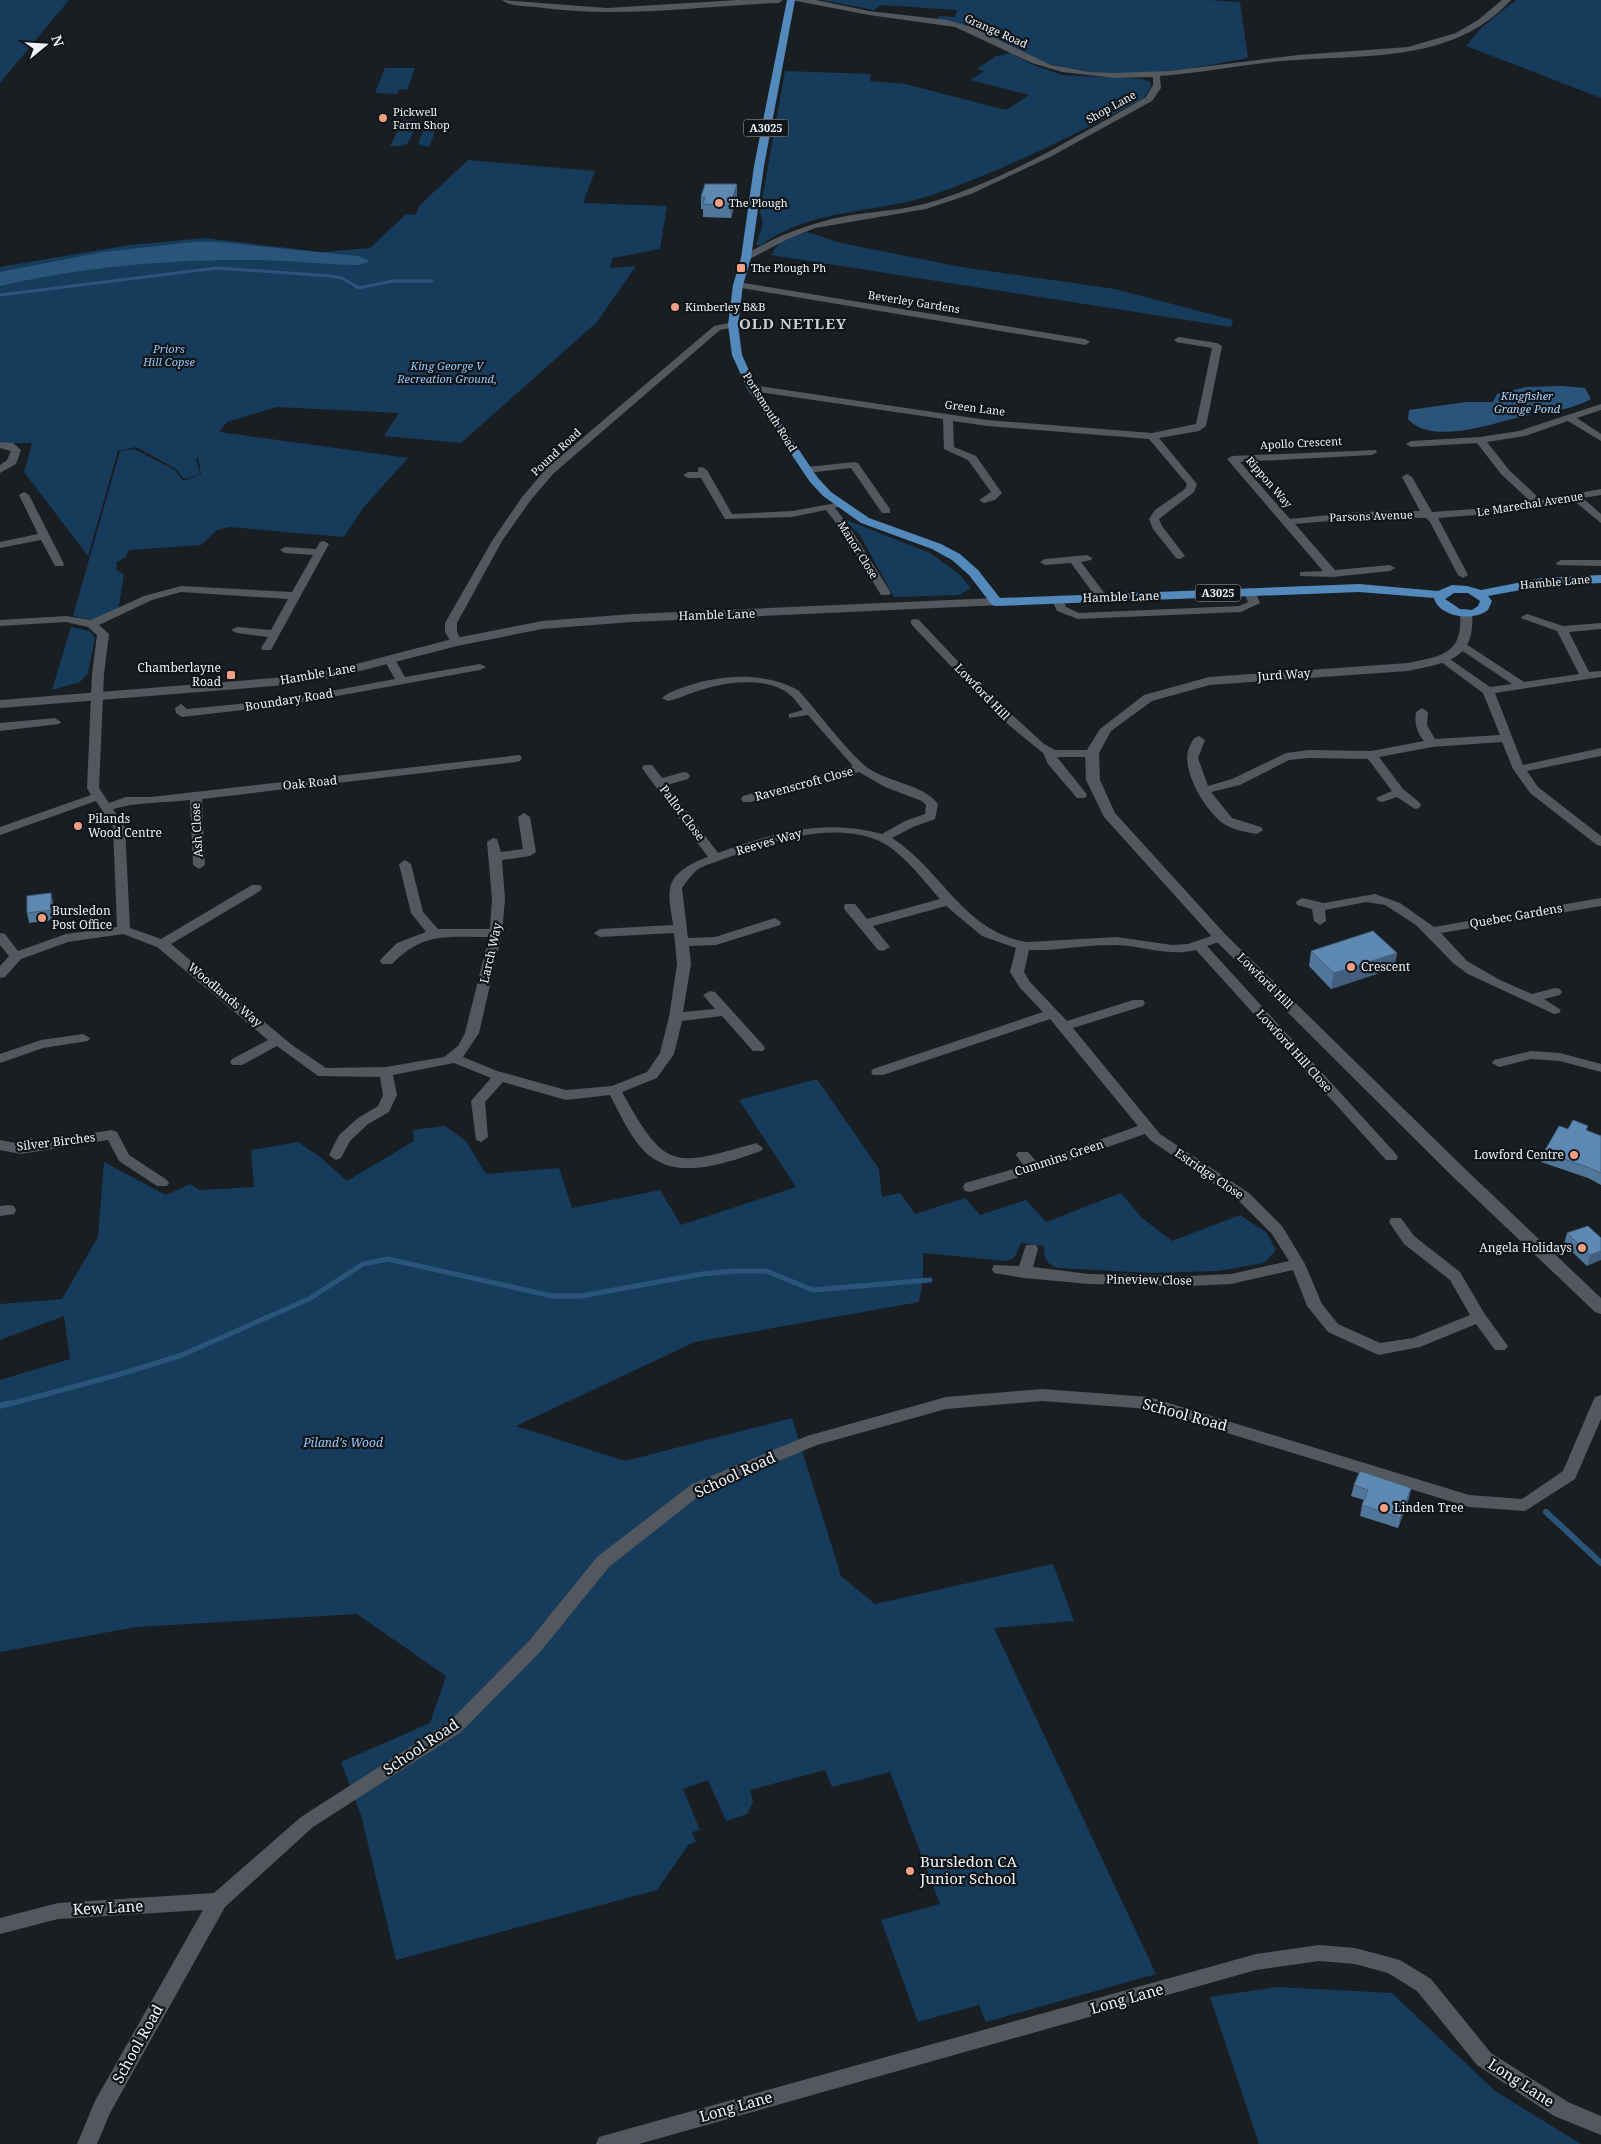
<svg xmlns="http://www.w3.org/2000/svg" width="1601" height="2144" font-family="'Noto Serif',serif">
	<rect width="100%" height="100%" fill="#191e23"/>
	<g fill="#173b5b">
		<polygon points="0,0 69,0 0,83"/>
		<path d="M822,0H1209L1240,2L1248,58C1190,69 1124,81 1065,68C1021,58 984,28 937,19L939,16L955,17L957,10L881,5L874,10Z"/>
		<polygon points="1516,0 1601,0 1601,98 1466,46 1481,28"/>
		<path d="M1011,53L1031,64L1062,75L1142,79L1150,82L1151,87L1143,99C1074,135 1005,170 932,195C875,214 811,208 761,245H756L763,224L760,211L785,71L871,74L870,81L905,84L1006,110L1029,95L970,80L985,71L977,69L996,56Z"/>
		<polygon points="385,68 415,68 407,90 400,89 397,94 375,93"/>
		<polygon points="403,120 419,121 408,143 401,146 390,146"/>
		<polygon points="437,127 429,147 418,144 423,131"/>
		<polygon points="468,160 595,171 583,203 667,206 660,249 613,258 610,268 636,266 597,322 461,443 384,436 399,413 277,407 227,422 219,432 408,458 363,508 344,537 229,527 217,530 201,545 129,550 125,558 117,562 116,570 124,574 118,612 97,621 73,616 120,451 134,449 175,470 183,481 201,474 198,457 196,458 200,474 184,479 176,469 136,447 118,451 88,556 24,472 32,443 0,443 0,267 130,245 205,238 321,252 370,248 406,214 415,215 420,205"/>
		<polygon points="807,232 841,243 961,267 1115,289 1233,320 1231,327 771,255 780,242"/>
		<polygon points="842,518 930,553 959,574 971,588 959,595 894,597 860,535"/>
		<polygon points="71,627 90,631 95,638 88,673 80,682 52,690"/>
		<path d="M817,1079L879,1169L882,1197L900,1193L915,1214L965,1198L980,1215L1026,1200L1046,1222L1121,1193L1142,1218L1172,1241L1240,1215L1267,1233L1276,1250L1264,1263L1218,1271L1149,1273L1059,1268C1046,1264 1044,1259 1044,1246L1021,1243L1014,1258L1005,1261L923,1253V1280L919,1302L695,1342L516,1426L625,1461L792,1418L841,1576L875,1604L1053,1564L1074,1621L994,1628L1156,1974L986,2022L979,2005L918,2022L881,1920L940,1904L890,1772L832,1787L825,1770L750,1790L753,1802L747,1814L726,1821L708,1780L683,1789L700,1830L692,1832L696,1842L689,1844L657,1890L396,1960L361,1815L341,1762L430,1723L446,1676L357,1614L136,1627L0,1652V1380L70,1359L64,1316L0,1340V1304L62,1299L98,1237L104,1162L166,1195L190,1184L200,1190L254,1187L251,1150L298,1142L319,1156L347,1181L414,1141L413,1130L445,1126L466,1141L486,1174L559,1168L572,1208L660,1190L681,1225L796,1187L739,1100Z"/>
		<polygon points="1277,1987 1392,1993 1495,2091 1581,2144 1259,2144 1210,1997"/>
	</g>
	<g fill="#2b547b">
		<path d="M193,242H217L358,256L370,261L360,265C325,265 289,260 254,260C170,259 82,267 0,286V272L103,252Z"/>
		<path d="M1562,386L1585,388L1591,399C1566,413 1539,412 1512,419C1485,426 1429,444 1408,419L1409,410L1466,402H1493L1497,394L1526,387Z"/>
	</g>
	<g fill="none" stroke-linecap="round" stroke-linejoin="round">
		<polyline stroke="#2b547b" stroke-width="3" points="0,295 217,268 330,276 342,278 359,288 392,281 432,281"/>
		<polyline stroke="#2b547b" stroke-width="5" points="6,1405 121,1374 182,1355 309,1299 363,1264 388,1259 552,1296 581,1296 702,1274 734,1271 766,1271 813,1290 930,1280"/>
		<g stroke="#2b547b" stroke-width="6">
			<polyline points="0,1406 10,1403"/>
			<polyline points="1546,1512 1601,1563"/>
		</g>
		<g fill="#52585e" fill-rule="evenodd">
			<path d="M791,0H816L869,11L947,20L974,28L1051,65L1089,72L1115,73L1169,71L1298,55L1408,47L1456,33L1478,20L1502,0H1511C1452,65 1360,54 1282,61C1241,65 1201,73 1160,76L1161,88L1152,101L1050,157L971,194L926,209L815,228L786,240L746,261L741,258L743,256C777,235 812,222 852,215C881,211 911,209 938,200C1012,176 1079,135 1146,97L1153,85V77L1115,78L1062,72L1032,63L955,27L869,15Z"/>
			<polygon points="738,282 1085,339 1090,342 1085,345 735,287 735,283"/>
			<polygon points="733,322 738,325 736,327 720,330 554,473 530,501 502,541 457,623 457,632 462,642 460,644 452,644 445,632 445,623 492,541 522,497 546,469 714,326"/>
			<polygon points="1179,337 1217,343 1222,346 1206,426 1199,431 1159,438 1197,484 1194,492 1159,519 1162,526 1185,556 1180,559 1176,558 1153,529 1149,519 1155,510 1185,489 1187,484 1149,439 987,426 953,421 954,447 976,456 1002,493 995,500 984,503 979,500 991,492 968,460 944,449 943,419 752,391 747,388 752,385 987,420 1152,433 1196,424 1212,348 1176,342 1174,340"/>
			<path d="M1601,404V410L1577,418L1601,434V441L1568,421L1525,436L1487,442L1509,470L1541,500L1601,489V495L1583,498L1601,514V523L1573,500L1502,513L1438,518L1468,575L1463,578L1458,575L1430,522L1426,518C1382,516 1338,520 1295,524L1335,570L1390,565L1395,568L1390,571L1332,577L1300,576V572L1323,571L1227,459L1232,456L1376,450L1377,452L1372,455L1240,462L1290,519L1358,512L1420,511L1402,477L1407,474L1412,477L1432,512L1502,507L1531,502L1501,474L1477,443L1411,447L1406,444L1411,441L1480,437L1519,431Z"/>
			<polygon points="0,442 13,443 21,450 16,464 0,473 0,465 7,460 11,451 0,448"/>
			<polygon points="854,462 858,463 890,509 890,513 882,513 851,468 807,473 802,470 807,467"/>
			<polygon points="702,467 707,470 732,514 792,511 842,502 842,506 835,508 849,526 891,593 889,595 881,595 839,527 826,510 792,517 725,519 701,478 688,478 683,475 688,472 698,472 698,468"/>
			<polygon points="24,492 29,495 64,564 63,566 55,566 41,540 0,548 0,542 38,534 19,495"/>
			<path d="M324,541L329,544L271,650H263L261,648L268,637L237,633L231,630L237,627L271,630L288,599L181,592L152,600L99,625L109,634L104,674L99,788L109,803L126,797H151L520,755L522,758L520,761L516,762L202,799L205,865L199,869L193,865L190,800C166,803 136,802 113,809L125,827L130,928L161,939L252,885H260L262,888L260,891L171,944L292,1045L326,1068L386,1067L444,1057L458,1046L465,1033L489,937C447,937 423,932 392,964H382L380,961L382,958L397,943L426,932L411,913L399,864L405,860L411,864L423,912L438,929H490L492,899L487,842L493,838L497,839L501,852L523,849L518,817L524,813L530,817L536,852L530,856L502,860L505,899L502,933L479,1033L463,1057L497,1071L566,1090L612,1086L647,1072L660,1053L669,1017L677,964L674,933L600,937L594,933L600,929L673,925C672,914 668,900 670,889C672,872 694,862 708,857L644,771L642,768L644,765H652L662,778L684,772L688,773L690,776L688,779L667,785L718,853C772,833 825,818 882,834L905,821L925,814L926,805L922,801L885,787L859,772L751,802H743L741,799L743,796L853,766L808,715L789,718V714L803,710C799,705 795,699 790,695C768,676 726,682 701,690C689,693 679,699 668,701L662,698C668,692 679,689 687,686C724,674 763,672 798,690C820,714 840,743 864,765C884,782 924,784 938,804L935,819L913,827L892,838C942,870 964,932 1027,942L1117,937L1172,945L1188,944L1220,933L1225,934L1226,937L1225,940L1207,946L1396,1154L1398,1157L1396,1160H1386L1196,950C1168,957 1145,946 1117,945C1087,944 1058,951 1029,950L1024,972L1030,982L1067,1021L1133,1000H1143L1145,1003L1143,1006L1073,1028L1160,1134L1249,1193L1282,1226L1305,1264L1322,1304L1338,1324L1380,1343L1413,1338L1470,1315L1450,1280L1404,1244L1389,1222L1391,1218H1401L1414,1236L1460,1272L1484,1313L1505,1342L1508,1346L1505,1350H1495L1476,1324L1420,1347L1379,1355L1374,1353L1328,1332L1307,1306L1293,1270L1231,1284L1189,1286L1089,1284L1024,1278L994,1273L992,1269L994,1265L1019,1266L1026,1245H1036L1038,1249L1033,1267L1089,1274L1189,1276L1231,1274L1289,1261L1272,1234L1239,1201L1150,1140L1145,1134L1039,1171L970,1192L965,1191L963,1187L965,1183L1024,1166L1016,1155L1018,1152H1028L1037,1162L1138,1126L1050,1019L883,1075H873L871,1072L873,1069L1043,1012L1020,988L1010,972L1016,948L982,936L946,906L873,926L890,947L883,951L878,950L845,910L844,907L845,904H855L867,919L940,899C922,879 902,851 877,840C832,822 775,840 732,856C722,860 710,863 700,868C692,873 687,881 682,888L688,938L715,937L775,918L781,922L780,925L716,945L689,946L691,964L683,1012L715,1009L703,995L710,991L715,992L763,1045L765,1048L763,1051H753L722,1016L682,1021L674,1054L657,1078L622,1092C666,1171 672,1167 756,1143L763,1148L761,1151C725,1163 676,1183 644,1151C629,1135 620,1114 610,1095L566,1100L503,1082L485,1102L488,1137L481,1142L476,1140L471,1101L491,1078L454,1063L393,1075L397,1095L389,1112L368,1124L350,1141L341,1158L336,1160L329,1155L339,1135L358,1118L378,1106L383,1095L380,1077L318,1076L277,1046L242,1065H232L230,1062L232,1059L268,1040L157,947L123,934L68,942L21,959L5,977L0,978V966L9,956L0,945V933L5,934L18,951L66,934L117,927L113,827L96,801L0,835V827L91,795L87,788L92,674L97,635L88,627L66,622L0,626V620L66,616L91,620L144,596L181,586L292,592L313,555L285,553L280,550L285,547L316,549L320,542Z"/>
			<polygon points="1087,555 1092,558 1091,560 1081,562 1108,598 1106,600 1098,600 1071,563 1045,565 1040,562 1045,559"/>
			<polygon points="1561,560 1601,560 1601,566 1557,565 1556,563"/>
			<polygon points="1249,588 1255,591 1260,603 1241,612 1078,619 1057,611 1052,600 1058,597 1062,598 1066,607 1079,613 1239,606 1248,602 1243,591"/>
			<path d="M1527,614L1563,626L1601,623V629L1569,632L1589,672L1601,671V677L1495,693L1523,765L1601,748V756L1527,771L1538,787L1601,836V846L1597,845L1530,793L1513,769L1502,742L1432,747L1379,757L1403,789L1419,802L1421,805L1419,808L1415,809L1397,797L1382,802L1378,801L1376,798L1392,791L1368,759L1309,758L1289,760L1240,785L1211,792L1232,818L1261,827L1263,830L1257,834C1246,832 1233,830 1224,824C1205,811 1177,765 1191,744C1193,739 1194,738 1199,736L1205,740L1198,758L1208,786L1232,779L1286,753L1309,750L1371,751L1424,741C1417,732 1414,724 1416,712L1422,708L1428,712L1427,725L1435,739L1500,735L1483,693L1437,659L1443,656L1447,657L1490,687L1512,684L1458,648V644H1466L1524,682L1579,674L1557,631L1523,619L1521,617Z"/>
			<polygon points="915,619 919,620 985,690 1044,744 1055,750 1096,750 1098,753 1092,757 1057,757 1085,792 1087,795 1085,798 1077,798 1048,764 1043,753 999,717 911,624 911,620"/>
			<polygon points="390,657 394,658 405,677 480,664 486,667 480,670 288,705 182,717 176,713 175,708 181,704 187,709 288,699 395,679 384,660"/>
			<polygon points="55,718 61,722 59,724 0,731 0,723"/>
			<polygon points="1375,894 1400,903 1434,927 1601,898 1601,906 1441,933 1467,961 1500,980 1532,994 1555,988 1560,989 1562,992 1560,995 1544,999 1561,1010 1559,1013 1554,1014 1468,974 1453,963 1416,925 1385,905 1366,902 1325,910 1326,921 1320,925 1314,921 1312,909 1297,905 1296,902 1302,898 1324,903"/>
			<polygon points="83,1034 90,1038 88,1041 43,1048 0,1063 0,1054 41,1040"/>
			<polygon points="1531,1051 1560,1053 1601,1064 1601,1072 1560,1061 1531,1059 1499,1067 1492,1063 1494,1060"/>
			<polygon points="112,1130 117,1132 129,1155 167,1180 169,1183 167,1186 157,1186 119,1161 108,1140 21,1154 0,1150 0,1140 21,1144"/>
			<polygon points="9,1205 14,1206 16,1210 14,1214 0,1216 0,1206"/>
			<polygon points="1042,1389 1149,1397 1469,1495 1522,1499 1563,1471 1593,1401 1595,1397 1601,1395 1601,1419 1575,1479 1525,1511 1469,1507 1149,1409 1042,1401 946,1409 817,1445 704,1492 609,1567 541,1651 461,1732 313,1827 225,1907 110,2113 97,2144 77,2144 95,2101 203,1910 58,1919 0,1934 0,1918 58,1903 214,1893 301,1817 449,1722 529,1641 597,1557 692,1484 807,1436 946,1397"/>
			<polygon points="1319,1945 1355,1948 1400,1960 1431,1979 1491,2053 1568,2102 1601,2116 1601,2135 1554,2116 1477,2065 1417,1991 1388,1973 1355,1964 1319,1961 1256,1970 639,2144 596,2144 599,2137 606,2135 1256,1954"/>
		</g>
		<g fill="#52585e" fill-rule="evenodd">
			<path d="M502,0L607,8L737,0H783L779,3C697,6 617,19 535,7C525,6 509,6 502,0Z"/>
			<path d="M1466,609L1472,613C1476,660 1446,663 1408,671L1210,685L1152,701L1111,731L1099,753L1100,780L1115,813L1225,934L1462,1166L1601,1298V1314L1595,1312L1450,1174L1215,940L1104,817L1086,780L1085,753L1100,729L1144,695L1209,677L1408,663C1443,656 1463,654 1460,613Z"/>
		</g>
		<polygon fill="#52585e" fill-rule="evenodd" points="996,598 1000,599 1002,602 1000,605 632,622 542,629 457,646 337,677 274,686 0,708 0,700 274,678 337,669 456,638 542,621 632,614"/>
		<path fill="#5389bb" fill-rule="evenodd" d="M787,0H795L764,166L751,258L743,285L738,325L742,355L757,388L818,478L831,492L869,518L941,544L960,554L978,570L1000,598L1359,584L1438,591L1452,585L1467,586L1481,590L1542,578L1601,575V583L1542,586L1488,596L1492,601L1488,610C1473,622 1439,617 1434,598L1359,592L996,606L992,605L969,575L952,560L932,549L861,523L823,496L810,482L747,388L732,355L728,325L733,285L741,258L754,166ZM1454,593H1468L1480,601L1478,606L1472,610L1460,609L1445,599Z"/>
	</g>
	<g fill="#517699">
		<polygon points="737,196 731,218 703,217 703,209 701,209 701,197"/>
		<polygon points="51,893 53,903 53,920 29,923 27,913"/>
		<polygon points="1311,951 1397,953 1394,968 1331,989 1309,966"/>
		<polygon points="1587,1131 1601,1136 1601,1185 1588,1178 1541,1162 1544,1152"/>
		<polygon points="1567,1233 1601,1238 1587,1266 1564,1244"/>
		<polygon points="1354,1485 1411,1488 1409,1498 1398,1528 1360,1516 1362,1505 1364,1500 1351,1496"/>
	</g>
	<g fill="#42607d">
		<polygon points="737,184 737,196 731,218 730,205"/>
		<polygon points="51,893 53,903 53,920 51,910"/>
		<polygon points="1397,953 1394,968 1331,989 1334,973"/>
		<polygon points="1601,1251 1601,1260 1587,1266 1590,1255"/>
		<polygon points="1411,1488 1409,1498 1398,1528 1400,1518"/>
	</g>
	<g fill="#5e89b2" stroke="#42607d">
		<polygon points="705,184 737,184 730,205 703,204 705,197 701,197"/>
		<polygon points="51,893 51,910 27,913 27,896"/>
		<polygon points="1373,931 1397,953 1334,973 1311,951"/>
		<polygon points="1573,1120 1588,1126 1586,1130 1601,1136 1601,1173 1590,1168 1544,1152 1559,1126 1568,1129"/>
		<polygon points="1588,1226 1601,1238 1601,1251 1590,1255 1567,1233"/>
		<polygon points="1360,1471 1411,1488 1400,1518 1362,1505 1368,1490 1354,1485"/>
	</g>
	<g fill="#f39f84" stroke="#10151a" stroke-width="2">
		<circle cx="383" cy="118" r="5"/>
		<circle cx="719" cy="203" r="5"/>
		<rect x="736" y="263" width="10" height="10" rx="2.5"/>
		<circle cx="675" cy="307" r="5"/>
		<rect x="226" y="670" width="10" height="10" rx="2.5"/>
		<circle cx="78" cy="826" r="5"/>
		<circle cx="42" cy="918" r="5"/>
		<circle cx="1351" cy="967" r="5"/>
		<circle cx="1574" cy="1155" r="5"/>
		<circle cx="1582" cy="1248" r="5"/>
		<circle cx="1384" cy="1508" r="5"/>
		<circle cx="910" cy="1871" r="5"/>
	</g>
	<g text-anchor="middle" stroke-width="4.5" stroke-linejoin="round" paint-order="stroke">
		<g font-size="11" fill="#eff2f6" stroke="#10151a">
			<text transform="translate(996 31) rotate(24)" y="4">Grange Road</text>
			<text transform="translate(1111 107) rotate(-29)" y="4">Shop Lane</text>
			<text transform="translate(914 302) rotate(9)" y="4">Beverley Gardens</text>
			<text transform="translate(975 408) rotate(7)" y="4">Green Lane</text>
			<text transform="translate(770 412) rotate(58)" y="4">Portsmouth Road</text>
			<text transform="translate(1301 443) rotate(-3)" y="4">Apollo Crescent</text>
			<text transform="translate(556 452) rotate(-43)" y="4">Pound Road</text>
			<text transform="translate(1269 482) rotate(49)" y="4">Rippon Way</text>
			<text transform="translate(1530 504) rotate(-9)" y="4">Le Marechal Avenue</text>
			<text transform="translate(1371 516) rotate(-2)" y="4">Parsons Avenue</text>
			<text transform="translate(858 550) rotate(58)" y="4">Manor Close</text>
			<text transform="translate(1555 582) rotate(-5)" y="4">Hamble Lane</text>
		</g>
		<g font-size="11" fill="#eff2f6" stroke="#10151a" text-anchor="start">
			<text x="393" y="116">Pickwell<tspan x="393" dy="13">Farm Shop</tspan></text>
			<text x="729" y="207">The Plough</text>
			<text x="751" y="272">The Plough Ph</text>
			<text x="685" y="311">Kimberley B&amp;B</text>
		</g>
		<g fill="#10151a" stroke="#acb0b4" stroke-width="1">
			<rect x="743.5" y="119.5" width="45" height="17" rx="4"/>
			<rect x="1195.5" y="584.5" width="45" height="17" rx="4"/>
		</g>
		<g font-size="11" font-weight="bold" fill="#eff2f6">
			<text x="766" y="132">A3025</text>
			<text x="1218" y="597">A3025</text>
		</g>
		<g font-size="11" font-style="italic" fill="#96c8f9" stroke="#10151a">
			<text x="169" y="353">Priors<tspan x="169" dy="13">Hill Copse</tspan></text>
			<text x="447" y="370">King George V<tspan x="447" dy="13">Recreation Ground,</tspan></text>
		</g>
		<g font-size="11" font-style="italic" fill="#b0d6fb" stroke="#10151a">
			<text x="1527" y="400">Kingfisher<tspan x="1527" dy="13">Grange Pond</tspan></text>
		</g>
		<g font-size="12" fill="#eff2f6" stroke="#10151a">
			<text transform="translate(1121 597) rotate(-2)" y="4">Hamble Lane</text>
			<text transform="translate(717 615) rotate(-2)" y="4">Hamble Lane</text>
			<text transform="translate(318 674) rotate(-10)" y="4">Hamble Lane</text>
			<text transform="translate(1284 675) rotate(-4)" y="4">Jurd Way</text>
			<text transform="translate(982 692) rotate(46)" y="4">Lowford Hill</text>
			<text transform="translate(289 700) rotate(-9)" y="4">Boundary Road</text>
			<text transform="translate(310 783) rotate(-6)" y="4">Oak Road</text>
			<text transform="translate(804 784) rotate(-15)" y="4">Ravenscroft Close</text>
			<text transform="translate(682 813) rotate(53)" y="4">Pallot Close</text>
			<text transform="translate(197 830) rotate(-93)" y="4">Ash Close</text>
			<text transform="translate(769 842) rotate(-16)" y="4">Reeves Way</text>
			<text transform="translate(1516 916) rotate(-10)" y="4">Quebec Gardens</text>
			<text transform="translate(491 953) rotate(-77)" y="4">Larch Way</text>
			<text transform="translate(1265 981) rotate(45)" y="4">Lowford Hill</text>
			<text transform="translate(225 995) rotate(40)" y="4">Woodlands Way</text>
			<text transform="translate(1294 1051) rotate(48)" y="4">Lowford Hill Close</text>
			<text transform="translate(56 1142) rotate(-7)" y="4">Silver Birches</text>
			<text transform="translate(1059 1158) rotate(-18)" y="4">Cummins Green</text>
			<text transform="translate(1209 1174) rotate(34)" y="4">Estridge Close</text>
			<text transform="translate(1149 1280) rotate(1)" y="4">Pineview Close</text>
		</g>
		<g font-size="12" fill="#eff2f6" stroke="#10151a" text-anchor="start">
			<text x="221" y="672" text-anchor="end">Chamberlayne<tspan x="221" dy="14">Road</tspan></text>
			<text x="88" y="823">Pilands<tspan x="88" dy="14">Wood Centre</tspan></text>
			<text x="52" y="915">Bursledon<tspan x="52" dy="14">Post Office</tspan></text>
			<text x="1361" y="971">Crescent</text>
			<text x="1564" y="1159" text-anchor="end">Lowford Centre</text>
			<text x="1572" y="1252" text-anchor="end">Angela Holidays</text>
			<text x="1394" y="1512">Linden Tree</text>
		</g>
		<g font-size="12" font-style="italic" fill="#96c8f9" stroke="#10151a">
			<text x="343" y="1447">Piland's Wood</text>
		</g>
		<g font-size="15" font-weight="bold" letter-spacing="1" fill="#c8cfd6" stroke="#10151a">
			<text x="793" y="329">OLD NETLEY</text>
		</g>
		<g font-size="15" fill="#eff2f6" stroke="#10151a">
			<text transform="translate(1185 1415) rotate(15)" y="5">School Road</text>
			<text transform="translate(735 1475) rotate(-25)" y="5">School Road</text>
			<text transform="translate(421 1747) rotate(-34)" y="5">School Road</text>
			<text transform="translate(108 1908) rotate(-3)" y="5">Kew Lane</text>
			<text transform="translate(1127 1999) rotate(-16)" y="5">Long Lane</text>
			<text transform="translate(138 2044) rotate(-61)" y="5">School Road</text>
			<text transform="translate(1521 2083) rotate(33)" y="5">Long Lane</text>
			<text transform="translate(736 2107) rotate(-16)" y="5">Long Lane</text>
		</g>
		<g font-size="15" fill="#eff2f6" stroke="#10151a" text-anchor="start">
			<text x="920" y="1867">Bursledon CA<tspan x="920" dy="17">Junior School</tspan></text>
		</g>
	</g>
	<g transform="translate(45 45) rotate(72)" stroke="#10151a" stroke-width="4" paint-order="stroke">
	<path d="M0-4L9 19L0 12L-9 19Z" fill="#eff2f6"/>
	<text y="-8" font-size="14" font-weight="bold" text-anchor="middle" fill="#eff2f6">N</text>
	</g>
</svg>
